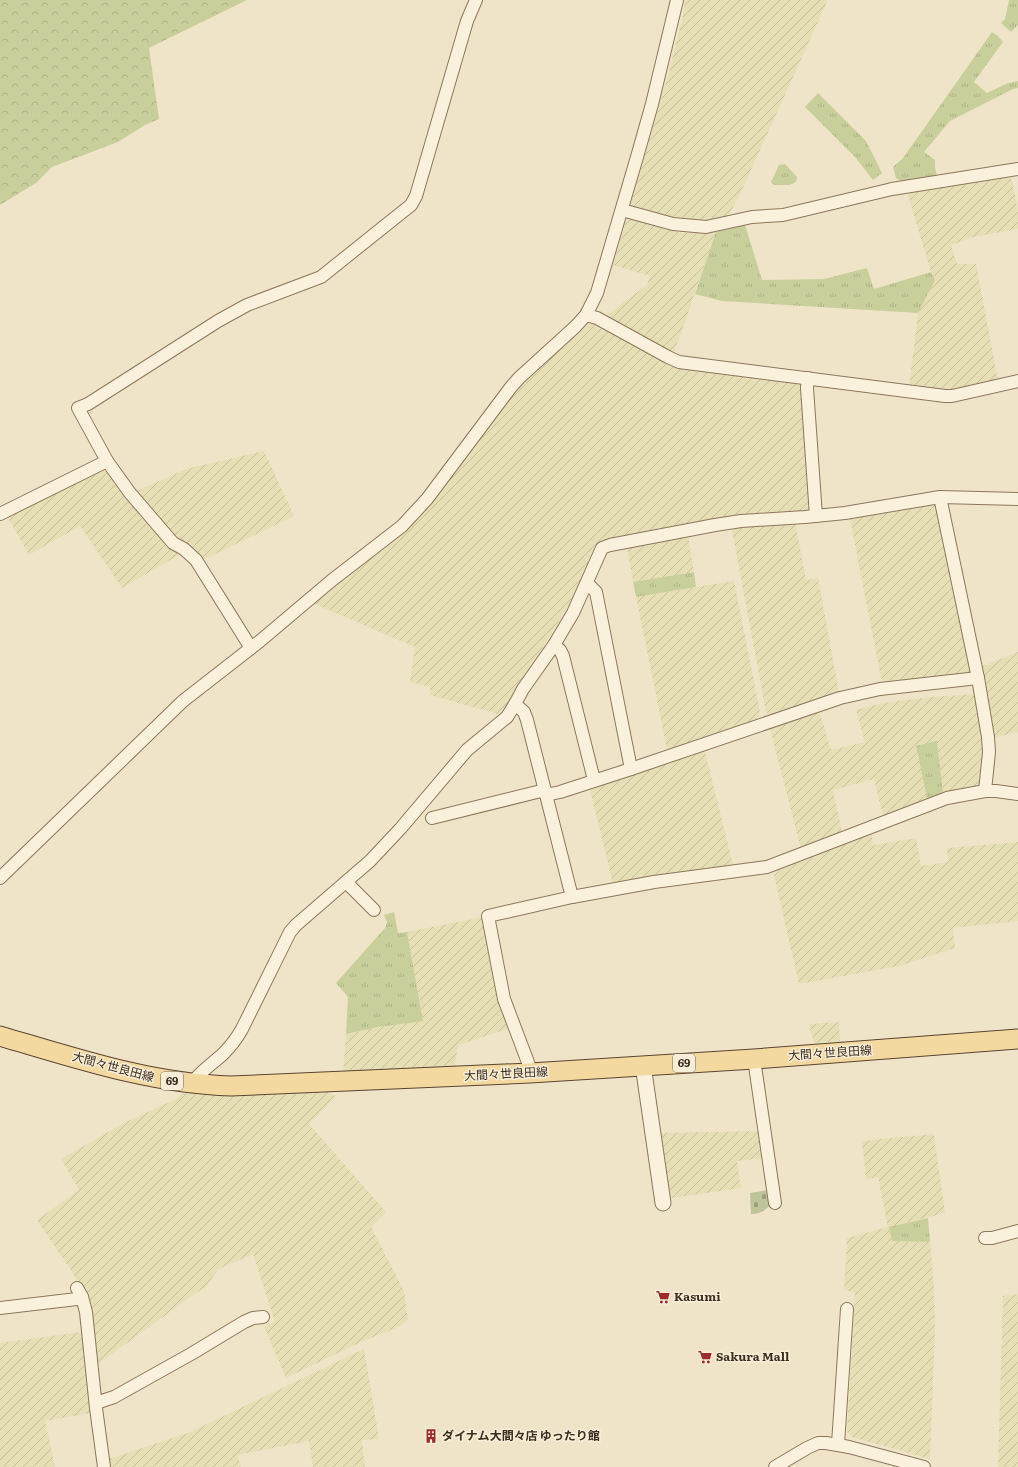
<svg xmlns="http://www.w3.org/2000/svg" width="1018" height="1467" font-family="Literata,'Noto Sans JP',serif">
	<defs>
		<pattern id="farmland-furrows" width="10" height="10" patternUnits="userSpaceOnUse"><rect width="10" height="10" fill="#e6deb5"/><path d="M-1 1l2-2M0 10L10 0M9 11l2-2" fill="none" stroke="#c6bf9b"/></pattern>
		<pattern id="grass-tufts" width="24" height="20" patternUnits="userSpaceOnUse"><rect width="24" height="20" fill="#c9cf9b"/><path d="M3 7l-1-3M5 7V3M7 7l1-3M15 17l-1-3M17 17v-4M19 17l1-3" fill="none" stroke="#aeb285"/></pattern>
		<pattern id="forest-crowns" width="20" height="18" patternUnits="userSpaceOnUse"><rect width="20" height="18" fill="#c9cf9b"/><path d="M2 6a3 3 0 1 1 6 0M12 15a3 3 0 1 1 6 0" fill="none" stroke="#aeb285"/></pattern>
		<pattern id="cemetery-stones" width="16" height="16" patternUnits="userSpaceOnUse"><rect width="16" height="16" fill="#bfc49a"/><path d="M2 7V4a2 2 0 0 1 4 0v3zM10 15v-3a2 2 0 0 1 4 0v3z" fill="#9ca07d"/></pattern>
	</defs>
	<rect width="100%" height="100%" fill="#f0e4c8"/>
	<g fill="url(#farmland-furrows)">
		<polygon points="685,0 826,0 827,2 741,192 729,215 719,219 707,221 668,217 635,208 631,203 670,68 683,16"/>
		<polygon points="1007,175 1012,180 1018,211 1018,229 973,237 951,245 957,264 976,264 998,381 943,392 909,387 918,313 935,280 931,272 907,192"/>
		<polygon points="633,218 664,229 682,233 716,232 674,353 604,317 647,285 650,276 613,265 626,221"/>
		<polygon points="591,323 669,364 797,382 803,388 809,508 805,513 595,545 575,595 501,715 430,695 430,687 410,682 415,647 315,604 356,569 377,552 392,543 412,525 437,495 520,385"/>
		<polygon points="264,451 294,516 203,560 175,538 135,492 186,469"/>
		<polygon points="103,471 110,474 144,521 168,545 181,554 122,588 80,526 29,555 7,516 62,489"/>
		<polygon points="934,503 937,507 971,670 968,674 884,681 881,678 850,519 853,515"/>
		<polygon points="795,522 806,580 818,578 839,692 769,714 766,712 732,530 734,526"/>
		<polygon points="688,535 694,572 633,582 627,547"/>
		<polygon points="734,581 760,712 758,719 667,749 636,597"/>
		<polygon points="1018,652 1018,732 993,738 981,667"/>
		<polygon points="975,694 984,745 980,787 943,793 937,742 916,746 927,798 883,816 874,779 833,790 842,832 801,849 769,725 819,710 831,750 865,742 856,710 883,703 931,697"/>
		<polygon points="704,748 733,865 613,884 590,790"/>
		<polygon points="872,834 873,845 916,838 921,866 948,862 947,848 1018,842 1018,921 953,928 955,948 899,966 799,984 774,875 780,870"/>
		<polygon points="483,917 510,1028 458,1045 454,1071 343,1074 346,1034 378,1027 423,1020 407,932"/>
		<polygon points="839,1022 840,1041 814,1043 809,1024"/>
		<polygon points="328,1090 329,1093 336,1096 309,1124 386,1212 371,1227 404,1291 408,1319 401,1326 361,1342 286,1378 264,1327 275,1322 253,1254 219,1269 206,1286 95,1366 89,1297 37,1220 79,1190 61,1159 122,1124 178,1098 184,1091"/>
		<polygon points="760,1131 763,1158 737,1161 741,1188 672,1198 670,1195 661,1133"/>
		<polygon points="934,1134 945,1213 889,1227 892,1241 930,1242 934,1286 935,1331 930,1459 852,1437 847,1432 855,1292 844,1290 847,1238 888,1227 878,1177 866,1179 862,1141"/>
		<polygon points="1018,1294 1018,1467 998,1467 1003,1296"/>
		<polygon points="81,1332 91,1413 45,1421 55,1466 51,1467 0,1467 0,1343"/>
		<polygon points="364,1349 379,1439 362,1440 365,1467 313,1467 309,1441 237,1455 241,1467 109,1467 109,1459 188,1433"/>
	</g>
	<g fill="url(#grass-tufts)">
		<polygon points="1009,0 1018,0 1018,25 1011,32 1001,23 1005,19"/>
		<polygon points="992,32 998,36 1003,42 974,82 987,93 1008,83 1018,81 1018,88 1013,89 950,121 924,152 935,160 935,167 937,176 902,182 896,178 893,167 903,158"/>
		<polygon points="818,93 866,141 882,173 873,180 855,157 805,107"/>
		<polygon points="785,164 797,177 796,182 790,185 774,185 771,182 779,165"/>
		<polygon points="745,225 762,280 824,279 867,268 874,289 931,272 935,280 918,313 722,301 695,294 716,232"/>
		<polygon points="694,572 696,587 636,597 633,582"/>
		<polygon points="937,741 943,793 927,798 916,746"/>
		<polygon points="394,912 398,933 407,932 423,1021 378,1027 346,1034 348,997 336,983 385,928 387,922 384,915"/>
		<polygon points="928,1218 930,1242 892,1241 889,1227"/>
	</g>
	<polygon fill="url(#forest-crowns)" points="0,0 247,0 149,48 159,119 145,125 118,142 52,167 36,183 0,205"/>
	<path fill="url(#cemetery-stones)" d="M769,1190L770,1205C765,1211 759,1214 751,1214L750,1193Z"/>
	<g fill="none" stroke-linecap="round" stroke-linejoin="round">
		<defs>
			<g id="minor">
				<polyline points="622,210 673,224 706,227 752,217 783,215 892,189 1018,169"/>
				<polyline points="586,315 597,318 668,357 679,362 945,396 952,396 1018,381"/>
				<polyline points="808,378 807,388 816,516"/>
				<polyline points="940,497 978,678 988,737 989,752 985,791"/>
				<polyline points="0,514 107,461"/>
				<polyline points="587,583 596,592 631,769"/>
				<polyline points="554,645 560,650 563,656 594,780"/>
				<polyline points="251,648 196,560 184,549 173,543 130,493 107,461 78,408 88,404 218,321 247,305 321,277 411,205 416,196 467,21 476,0"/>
				<polyline points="515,704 524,712 527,720 572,897"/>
				<polyline points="546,795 560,792 631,769 840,698 880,689 978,678"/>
				<polyline points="432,818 545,790"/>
				<polyline points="0,878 183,701 260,641 331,581 402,526 427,499 511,387 519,378 575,327 586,315 597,293 637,157 652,104 677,0"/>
				<polyline points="346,882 374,910"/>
				<polyline points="754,1059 775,1203"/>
				<polyline points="530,1073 529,1065 504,999 488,916 572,897 654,882 767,867 947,798 985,791 996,791 1018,794"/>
				<path d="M191,1084C200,1072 212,1064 223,1054C231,1046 237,1038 242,1029L290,932L296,925L370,861L401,828L467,750L507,717L515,704L523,689L554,645L573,613L602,548L610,545L715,525L741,521L805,517L845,513L940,497L1018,499"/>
				<polyline points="985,1238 992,1238 1018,1231"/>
				<polyline points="77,1288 82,1297 86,1312 96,1408 104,1467"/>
				<polyline points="0,1308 77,1299 82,1297"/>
				<polyline points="96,1403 114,1397 191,1354 244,1322 253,1318 263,1317"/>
				<polyline points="838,1444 847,1309"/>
				<polyline points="775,1467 807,1448 818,1443 826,1443 849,1447 924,1467"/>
			</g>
			<polyline id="tertiary" points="643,1065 663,1203"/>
			<path id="primary" d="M0,1036C75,1058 152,1084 231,1086L530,1073L754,1059L1018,1039"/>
		</defs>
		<use href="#minor" stroke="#8d765c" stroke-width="14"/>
		<use href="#tertiary" stroke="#8d765c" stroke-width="17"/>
		<use href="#primary" stroke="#5b4430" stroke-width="21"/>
		<use href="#minor" stroke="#faf1dc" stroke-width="12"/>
		<use href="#tertiary" stroke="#faf1dc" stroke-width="15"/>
		<use href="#primary" stroke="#f3d9a0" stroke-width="19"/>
	</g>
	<defs>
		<symbol id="supermarket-bare" viewBox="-9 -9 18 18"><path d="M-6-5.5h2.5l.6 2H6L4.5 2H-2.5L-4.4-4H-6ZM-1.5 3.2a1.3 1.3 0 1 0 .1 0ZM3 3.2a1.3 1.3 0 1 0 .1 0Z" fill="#9e2a2b" stroke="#f7eed8" stroke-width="2.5" paint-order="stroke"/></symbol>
		<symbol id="building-bare" viewBox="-9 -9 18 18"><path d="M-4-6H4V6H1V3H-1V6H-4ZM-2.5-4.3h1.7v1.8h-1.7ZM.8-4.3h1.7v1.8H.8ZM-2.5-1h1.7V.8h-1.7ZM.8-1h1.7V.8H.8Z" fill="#9e2a2b" stroke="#f7eed8" stroke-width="2.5" paint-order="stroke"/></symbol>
	</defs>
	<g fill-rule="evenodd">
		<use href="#supermarket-bare" x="653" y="1287" width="20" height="20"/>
		<use href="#supermarket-bare" x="695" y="1347" width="20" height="20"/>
		<use href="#building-bare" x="421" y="1426" width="20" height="20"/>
	</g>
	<g text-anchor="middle" stroke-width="3" stroke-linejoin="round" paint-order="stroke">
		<g fill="#f7eed8" stroke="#756857" stroke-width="1">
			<rect x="673" y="1054" width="22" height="18" rx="3"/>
			<rect x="161" y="1072" width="22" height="18" rx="3"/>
		</g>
		<g font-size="11" font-weight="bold" fill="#3d2e20">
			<text x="684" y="1067">69</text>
			<text x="172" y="1085">69</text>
		</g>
		<g font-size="12" fill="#3d2e20" stroke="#f7eed8">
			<text transform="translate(830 1053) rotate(-4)" y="4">大間々世良田線</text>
			<text transform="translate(113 1067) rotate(15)" y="4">大間々世良田線</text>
			<text transform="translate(506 1074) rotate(-3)" y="4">大間々世良田線</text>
		</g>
		<g font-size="12" font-weight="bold" fill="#3d2e20" stroke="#f7eed8" text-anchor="start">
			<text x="674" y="1301">Kasumi</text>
			<text x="716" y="1361">Sakura Mall</text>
			<text x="442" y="1440">ダイナム大間々店 ゆったり館</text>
		</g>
	</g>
</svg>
